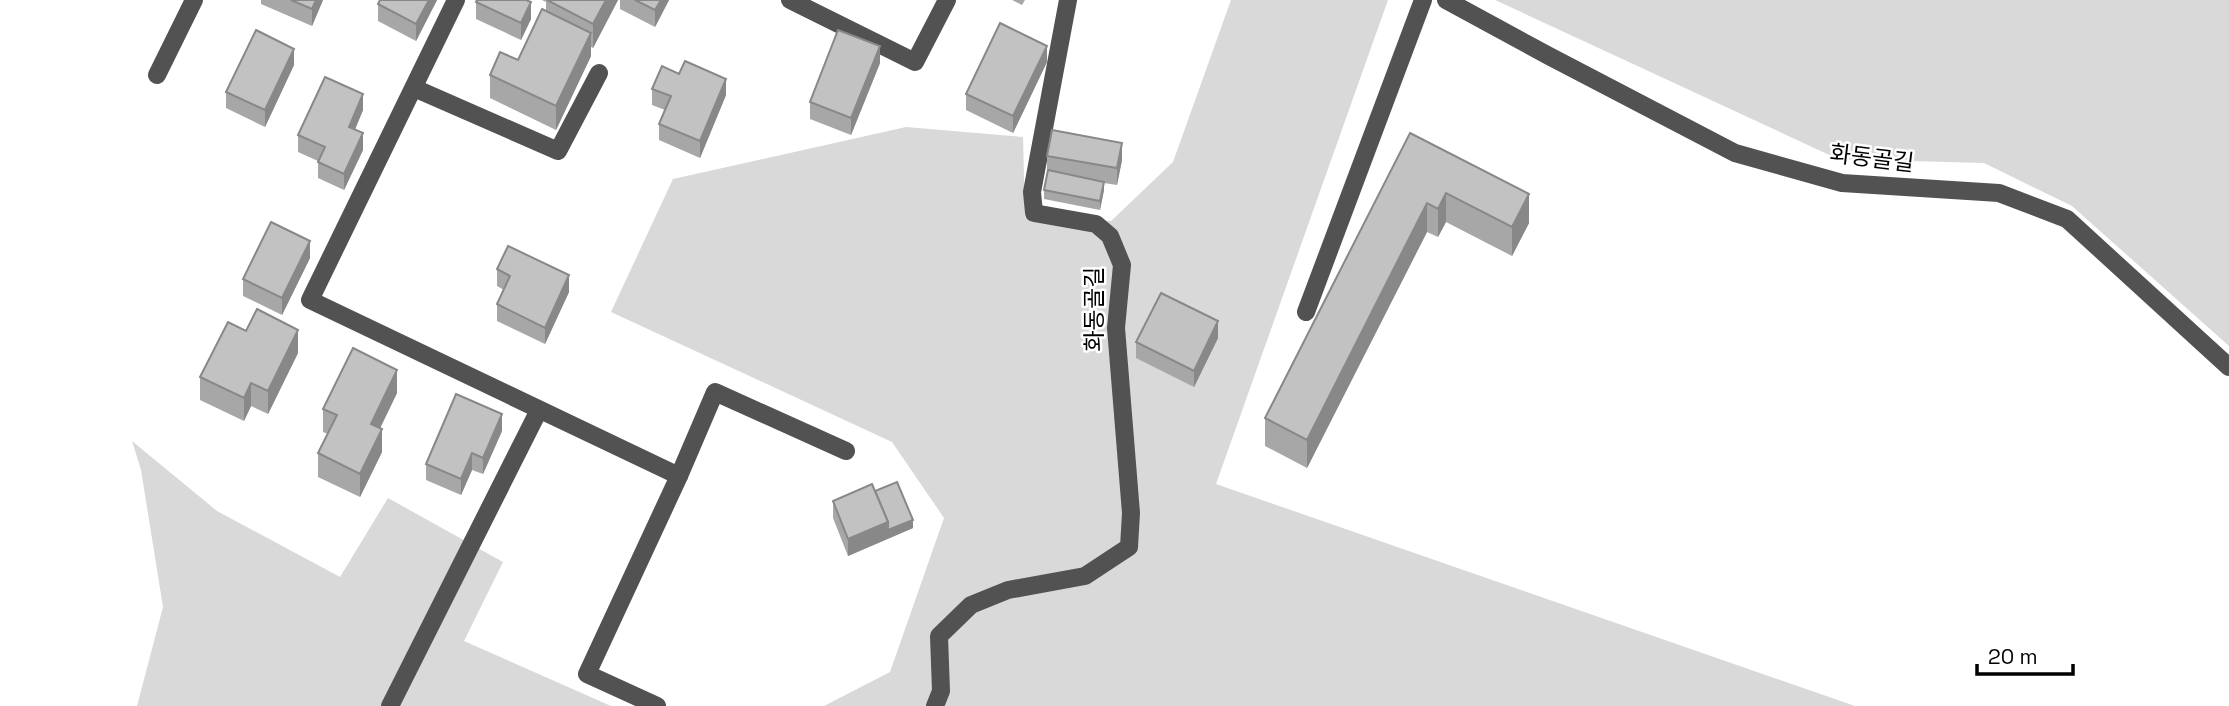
<svg xmlns="http://www.w3.org/2000/svg" width="2229" height="706" font-family="'Space Grotesk','Noto Sans KR',sans-serif">
	<rect width="100%" height="100%" fill="#fff"/>
	<g fill="#d9d9d9">
		<polygon points="1231,0 1388,0 1216,484 1855,706 824,706 890,672 944,518 892,442 611,312 673,179 906,127 1023,137 1025,218 1111,221 1173,162"/>
		<polygon points="1495,0 2229,0 2229,346 2072,206 1984,163 1838,159"/>
		<polygon points="132,441 217,511 340,577 388,498 503,562 464,641 611,706 137,706 163,607 141,470"/>
	</g>
	<g fill="none" stroke-linecap="round" stroke-linejoin="round">
		<g stroke="#525252" stroke-width="18">
			<polyline points="456,0 310,300 679,476 715,392 846,451"/>
			<polyline points="790,0 915,62 947,0"/>
			<polyline points="1446,0 1549,56 1735,153 1842,183 1999,193 2067,219 2229,367"/>
			<polyline points="157,75 194,0"/>
			<polyline points="414,88 558,151 599,73"/>
			<polyline points="1306,312 1423,0"/>
			<polyline points="390,706 539,410"/>
			<polyline points="657,706 587,674 679,476"/>
			<polyline points="935,706 941,691 939,636 971,605 1008,590 1085,576 1129,547 1131,513 1116,328 1122,265 1110,236 1096,224 1034,213 1032,192 1068,0"/>
		</g>
	</g>
	<g fill="#a7a7a7">
		<polygon points="261,0 323,0 312,26 261,4"/>
		<polygon points="380,0 437,0 416,41 378,21 378,4"/>
		<polygon points="542,0 618,0 593,48 591,47 591,56 556,130 490,98 490,75 518,60 546,11 546,2"/>
		<polygon points="620,0 669,0 655,27 620,9"/>
		<polygon points="1012,0 1025,0 1022,5"/>
		<polygon points="476,2 531,19 521,40 476,19"/>
		<polygon points="1047,62 1013,133 966,110 966,94"/>
		<polygon points="880,63 851,135 810,119 810,102"/>
		<polygon points="294,65 265,127 226,108 226,92"/>
		<polygon points="679,74 726,95 700,158 659,140 659,124 665,110 652,105 652,89"/>
		<polygon points="363,110 355,130 363,150 344,190 318,178 318,161 298,152 298,135"/>
		<polygon points="1410,133 1529,223 1512,256 1446,222 1438,237 1427,232 1307,468 1265,446 1265,418"/>
		<polygon points="1047,156 1122,160 1117,185 1104,183 1104,190 1100,210 1044,199 1044,190 1047,172"/>
		<polygon points="310,258 282,315 243,296 243,279"/>
		<polygon points="497,269 569,292 545,344 497,321 497,304 504,290 497,286"/>
		<polygon points="246,331 298,353 268,414 251,406 244,421 200,400 200,377"/>
		<polygon points="1218,338 1194,387 1136,358 1136,342"/>
		<polygon points="397,393 380,428 382,452 360,497 318,477 318,453 328,434 323,432 323,409"/>
		<polygon points="502,431 483,474 472,470 461,495 426,480 426,464"/>
		<polygon points="875,491 913,528 848,556 833,518 833,501"/>
	</g>
	<g fill="#888">
		<polygon points="316,0 323,0 312,26 312,9"/>
		<polygon points="429,0 437,0 416,41 416,24"/>
		<polygon points="606,0 618,0 593,48 593,24"/>
		<polygon points="661,0 669,0 655,27 655,10"/>
		<polygon points="531,2 531,19 521,40 521,23"/>
		<polygon points="591,33 591,56 556,130 556,106"/>
		<polygon points="880,46 880,63 851,135 851,118"/>
		<polygon points="1047,46 1047,62 1013,133 1013,116"/>
		<polygon points="294,49 294,65 265,127 265,110"/>
		<polygon points="726,79 726,95 700,158 700,141"/>
		<polygon points="363,94 363,110 349,143 349,127"/>
		<polygon points="363,133 363,150 344,190 344,174"/>
		<polygon points="1122,143 1122,160 1117,185 1117,168"/>
		<polygon points="1104,182 1104,190 1100,210 1100,201"/>
		<polygon points="1446,193 1446,222 1438,237 1438,209"/>
		<polygon points="1529,194 1529,223 1512,256 1512,227"/>
		<polygon points="1427,203 1427,232 1307,468 1307,440"/>
		<polygon points="310,241 310,258 282,315 282,298"/>
		<polygon points="569,275 569,292 545,344 545,328"/>
		<polygon points="1218,321 1218,338 1194,387 1194,371"/>
		<polygon points="298,330 298,353 268,414 268,391"/>
		<polygon points="397,370 397,393 371,447 371,424"/>
		<polygon points="251,383 251,406 244,421 244,398"/>
		<polygon points="502,414 502,431 483,474 483,458"/>
		<polygon points="382,429 382,452 360,497 360,474"/>
		<polygon points="472,453 472,470 461,495 461,479"/>
		<polygon points="913,520 913,528 848,556 848,539 888,522"/>
	</g>
	<g fill="#c2c2c2" stroke="#888" stroke-width="2">
		<polygon points="291,0 316,0 312,9"/>
		<polygon points="380,0 429,0 416,24 378,4"/>
		<polygon points="477,0 526,0 531,2 521,23 476,2"/>
		<polygon points="547,0 606,0 593,24"/>
		<polygon points="635,0 661,0 655,10"/>
		<polygon points="542,9 591,33 556,106 490,75 500,52 518,60"/>
		<polygon points="1000,23 1047,46 1013,116 966,94"/>
		<polygon points="256,30 294,49 265,110 226,92"/>
		<polygon points="838,30 880,46 851,118 810,102"/>
		<polygon points="685,61 726,79 700,141 659,124 671,96 652,89 662,66 679,74"/>
		<polygon points="325,77 363,94 349,127 363,133 344,174 318,162 325,147 298,135"/>
		<polygon points="1052,130 1122,143 1117,168 1047,156"/>
		<polygon points="1410,133 1529,194 1512,227 1446,193 1438,209 1427,203 1307,440 1265,418"/>
		<polygon points="1048,170 1104,182 1100,201 1044,190"/>
		<polygon points="271,222 310,241 282,298 243,279"/>
		<polygon points="508,246 569,275 545,328 497,304 510,276 497,269"/>
		<polygon points="1161,293 1218,321 1194,371 1136,342"/>
		<polygon points="257,309 298,330 268,391 251,383 244,398 200,377 228,322 246,331"/>
		<polygon points="353,348 397,370 371,424 382,429 360,474 318,453 337,415 323,409"/>
		<polygon points="456,394 502,414 483,458 472,453 461,479 426,464"/>
		<polygon points="897,482 913,520 888,530 888,522 875,491"/>
		<polygon points="872,484 888,522 848,539 833,501"/>
	</g>
	<g text-anchor="middle" stroke-width="5" stroke-linejoin="round" paint-order="stroke">
		<g font-size="23" fill="#000" stroke="#fff">
			<text transform="translate(1872 158) rotate(7)" y="8">화동골길</text>
			<text transform="translate(1094 309) rotate(-90)" y="8">화동골길</text>
		</g>
	</g>
	<path d="M1977 664v10h96v-10" fill="none" stroke="#000000" stroke-width="3.5"/>
	<text x="1988" y="664" font-size="21" fill="#000000" stroke="#ffffff" stroke-width="5" paint-order="stroke">20 m</text>
</svg>
